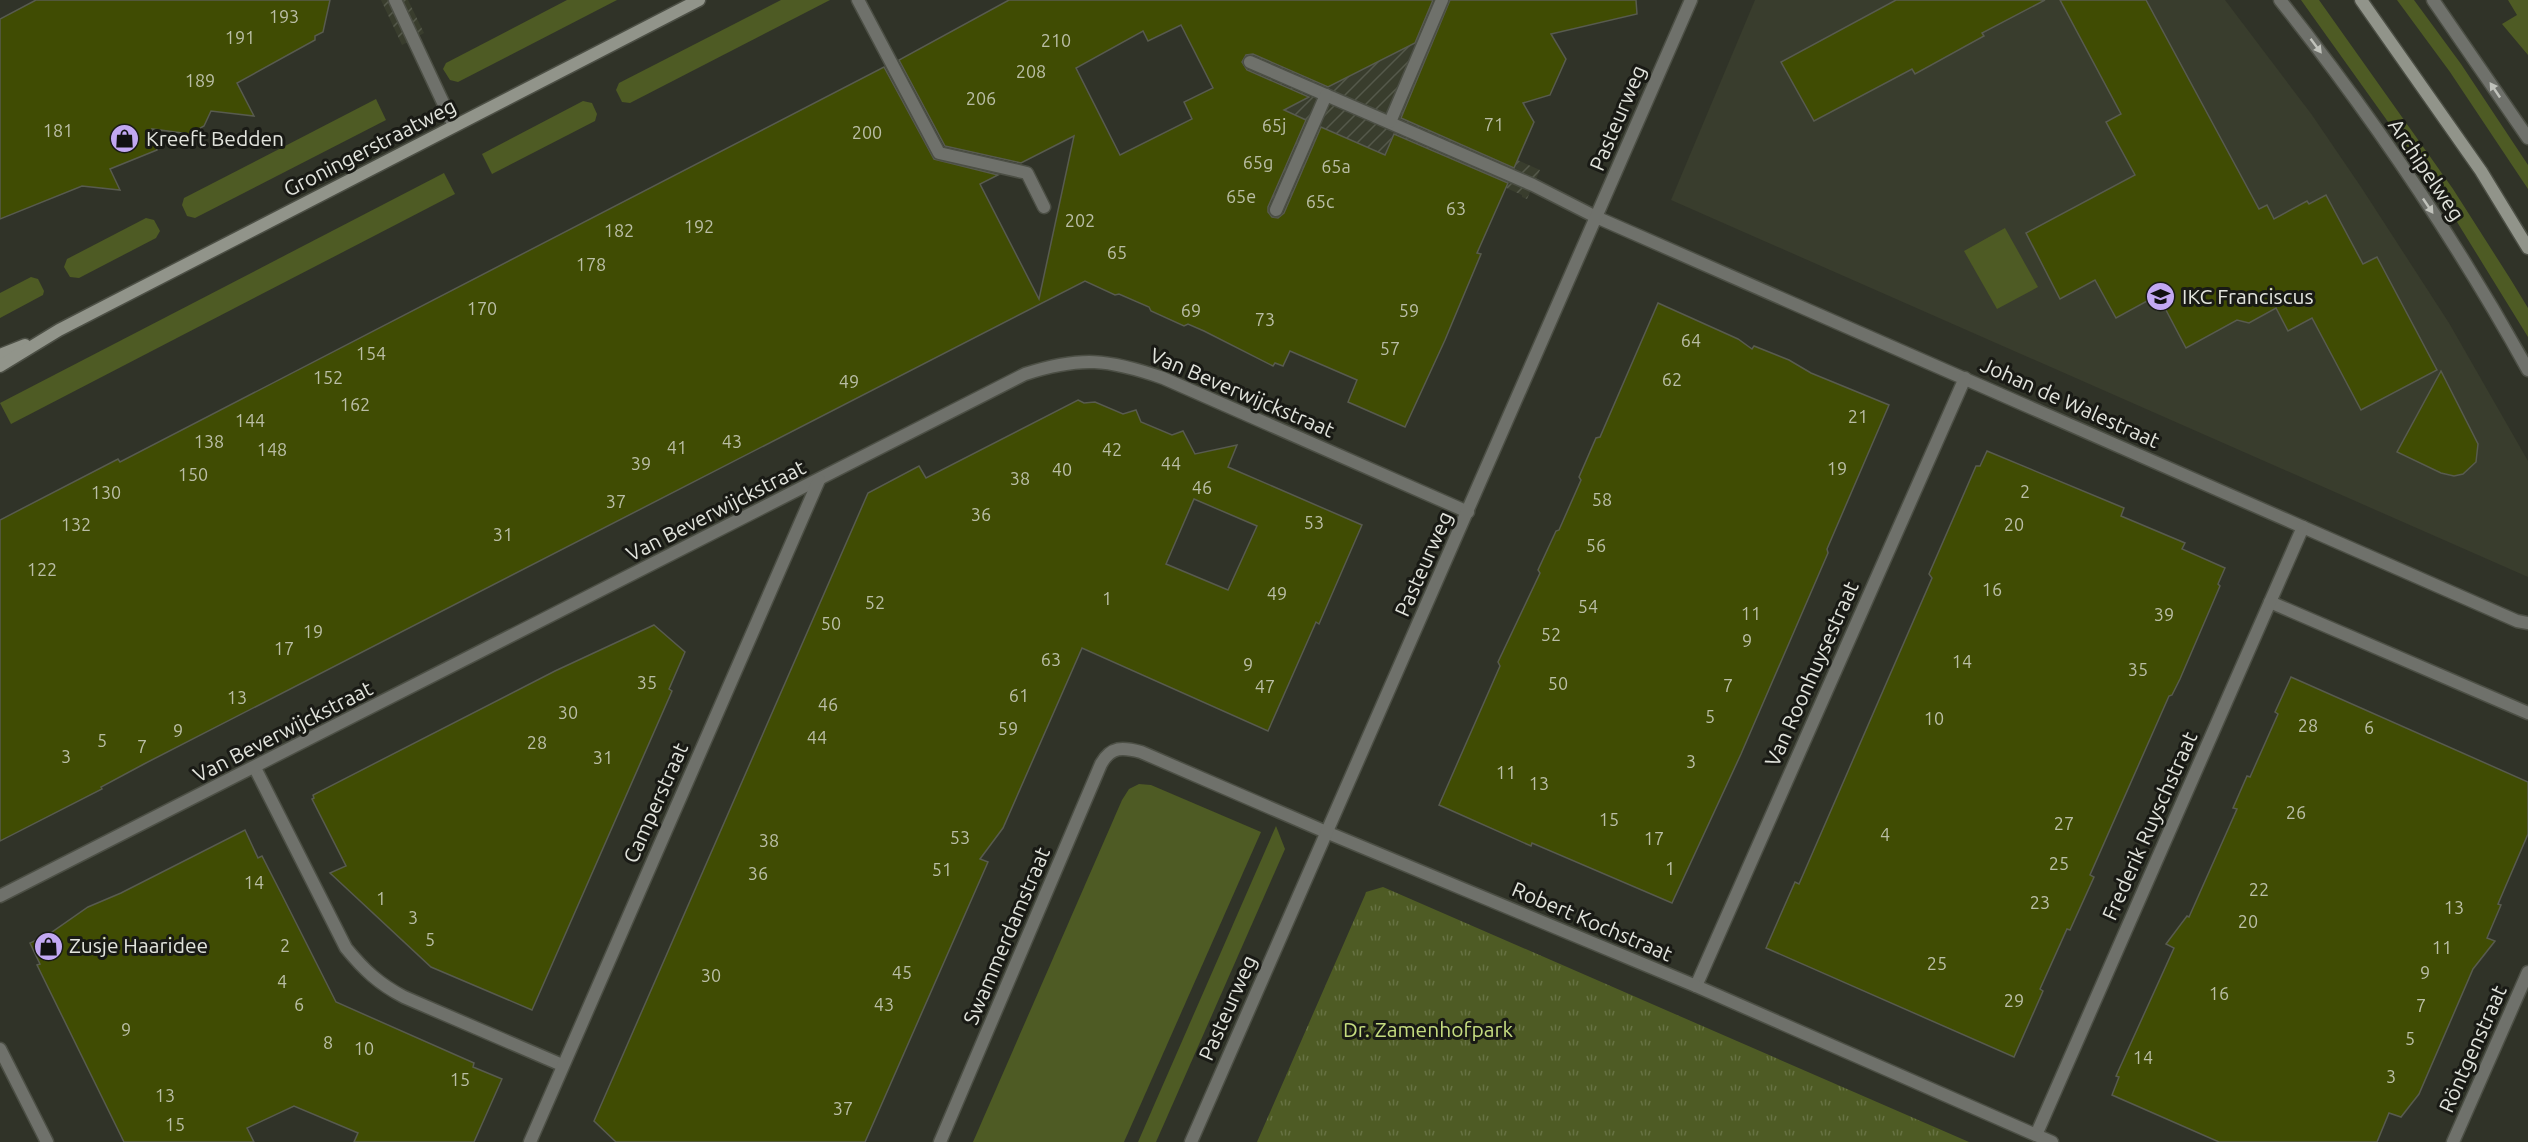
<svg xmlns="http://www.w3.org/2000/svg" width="2528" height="1142" font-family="Ubuntu,sans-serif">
	<defs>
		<pattern id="industrial-furrows" width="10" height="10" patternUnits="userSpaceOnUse" patternTransform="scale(1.5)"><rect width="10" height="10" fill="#393d2d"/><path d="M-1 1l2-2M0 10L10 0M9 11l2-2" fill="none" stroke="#55594b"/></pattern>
		<pattern id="park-tufts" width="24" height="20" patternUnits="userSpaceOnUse" patternTransform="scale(1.5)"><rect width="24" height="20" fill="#4e5b24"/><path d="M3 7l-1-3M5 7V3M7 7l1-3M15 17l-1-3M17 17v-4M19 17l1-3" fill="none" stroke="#677243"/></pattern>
	</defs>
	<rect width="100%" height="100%" fill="#303328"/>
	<polygon fill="#393d2d" points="1755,0 2225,0 2312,115 2361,187 2449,323 2528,461 2528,577 1671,200"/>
	<g fill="url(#industrial-furrows)">
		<polygon points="381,0 408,0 424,33 402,45"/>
		<polygon points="1244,0 1451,0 1404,110 1540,170 1527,199 1522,197 1522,195 1392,137 1342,254 1180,181 1237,60 1253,52"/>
	</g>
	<g fill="#4e5b24">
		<polygon points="567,0 617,0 458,82 450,80 443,69 446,63"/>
		<polygon points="781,0 830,0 630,103 622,102 616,90 619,83"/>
		<polygon points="2301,0 2319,0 2453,189 2511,280 2528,308 2528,337 2441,196"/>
		<polygon points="2397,0 2414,0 2461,64 2528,165 2528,189 2450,72"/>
		<polygon points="2508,0 2528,0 2528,55 2502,24 2517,15"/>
		<polygon points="376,99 386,120 195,218 187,216 182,205 184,198"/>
		<polygon points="583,101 592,103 597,114 595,121 492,174 482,154"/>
		<polygon points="444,173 455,194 11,424 0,403"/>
		<polygon points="146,218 154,220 160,231 156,238 79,278 70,277 64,267 67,259"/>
		<polygon points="2005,228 2038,287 1997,309 1964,251"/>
		<polygon points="31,277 38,279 44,291 43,295 0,318 0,293"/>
		<polygon points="1139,784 1151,785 1261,832 1124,1142 973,1142 1122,800 1129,789"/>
		<polygon points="1276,826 1285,849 1156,1142 1138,1142"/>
	</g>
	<polygon fill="url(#park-tufts)" points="1383,887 1969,1142 1257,1142 1365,895 1366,892"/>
	<g fill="#404c03" stroke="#585b4f" stroke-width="1.5" fill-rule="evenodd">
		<polygon points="36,0 330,0 323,32 315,36 315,40 237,83 254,116 211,111 204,126 190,134 152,129 157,150 110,169 120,190 82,186 0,219 0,19"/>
		<path d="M1009,0H1433L1415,43L1328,87L1253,54L1246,55L1242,62L1247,70L1309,97L1284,110L1306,120L1268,207V212L1272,217L1278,218L1284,213L1321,127L1385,155L1394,134L1508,183L1477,253L1481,254L1445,340L1405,427L1348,402L1357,380L1290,351L1283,366L1275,363L1273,366L1204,331L1188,324L1184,326L1151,311L1149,307L1119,294L1115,295L1085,281L144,764L101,787L102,789L0,841V520L118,459L120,462L884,67L934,159L998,175L980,184L1039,299L1074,136L1021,163L945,146L899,60ZM1181,25L1213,88L1184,102L1192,119L1120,155L1076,68L1143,31L1148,41Z"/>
		<polygon points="1450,0 1636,0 1637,14 1551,34 1566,59 1550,95 1523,103 1534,122 1514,168 1401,118"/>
		<polygon points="1896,0 2045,0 1982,33 1984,36 1915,74 1912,69 1814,121 1781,62"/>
		<polygon points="2060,0 2146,0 2259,209 2267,205 2274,219 2307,201 2309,204 2326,195 2363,264 2377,257 2437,370 2361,410 2312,318 2288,331 2276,308 2249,323 2237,320 2186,348 2158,295 2116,318 2095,280 2060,299 2026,233 2135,175 2106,122 2121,114"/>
		<polygon points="1658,303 1738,339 1752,349 1754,346 1789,360 1811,373 1889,405 1827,549 1828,553 1741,754 1672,903 1532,843 1531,846 1439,805 1500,666 1498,662 1540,573 1538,570 1556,531 1559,530 1581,480 1579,477 1596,438 1600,437"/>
		<polygon points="2441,371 2478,444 2476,462 2463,474 2454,476 2441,473 2397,452"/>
		<path d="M1078,400L1084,403L1095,402L1123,414L1136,410L1141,422L1172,435L1183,431L1195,454L1237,445L1228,467L1362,525L1319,624L1316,622L1268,731L1082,648L1003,828L980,859L988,862L865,1142H616L594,1121L868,493L919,466L926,478ZM1194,499L1257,526L1228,590L1166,564Z"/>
		<polygon points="1987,451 2124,508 2121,516 2185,543 2182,549 2225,568 2218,584 2220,586 2180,679 2172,695 2169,696 2090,875 2094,877 2070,930 2067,929 2040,989 2043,991 2014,1057 1766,948 1795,882 1799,884 1932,578 1929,574 1976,466 1980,466"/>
		<polygon points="654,625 685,652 669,689 672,691 532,1010 431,967 330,873 346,866 312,799 314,798 313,795 555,671"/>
		<polygon points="2291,677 2528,782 2528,834 2498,904 2501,905 2487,938 2495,941 2473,969 2419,1094 2401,1117 2389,1113 2377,1142 2219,1142 2112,1095 2119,1077 2116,1076 2174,948 2166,944 2187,916 2189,917 2237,809 2233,808 2247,776 2250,777 2278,714 2275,712"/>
		<polygon points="245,830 258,858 262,856 283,897 336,1002 474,1063 473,1067 502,1079 474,1142 354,1142 358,1133 294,1106 247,1128 254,1142 124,1142 37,965 40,964 30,943 49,934 88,907 121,893"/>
	</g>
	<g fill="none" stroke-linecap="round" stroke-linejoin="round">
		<defs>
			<g id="lane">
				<polyline points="395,0 454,126"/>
				<polyline points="858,0 939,153 1027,173 1044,207"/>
				<polyline points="1250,62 1533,185 1596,217"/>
				<polyline points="1390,122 1442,0"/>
				<polyline points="1276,210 1326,95"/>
			</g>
			<g id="street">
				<path d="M2280,0C2372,116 2456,240 2528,370"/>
				<polyline points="2433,0 2528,138"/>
				<polyline points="1596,217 2517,621 2528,623"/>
				<polyline points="2270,602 2528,713"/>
				<path d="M255,768L346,948C364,970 379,984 404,997L562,1065"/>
				<path d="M0,896L1025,374C1081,356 1108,359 1163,378L1468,512"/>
				<polyline points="1696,986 1965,378"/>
				<polyline points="0,1049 47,1142"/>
				<polyline points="2036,1135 2303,527"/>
				<polyline points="530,1142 819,480"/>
				<path d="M940,1142L1101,764C1111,746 1123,747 1141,752L1326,832L1696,986L2052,1142"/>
				<polyline points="1191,1142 1691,0"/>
				<polyline points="2453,1142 2528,972"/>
			</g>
			<g id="secondary">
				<polyline points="2361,0 2481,171 2528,248"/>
				<polyline points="0,355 25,345"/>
				<polyline points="0,366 59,330 699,0"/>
			</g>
		</defs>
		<use href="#lane" stroke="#4c4f45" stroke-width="15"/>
		<use href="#street" stroke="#4c4f45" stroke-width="15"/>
		<use href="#secondary" stroke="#4c4f45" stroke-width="15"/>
		<use href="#lane" stroke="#6f716b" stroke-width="12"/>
		<use href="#street" stroke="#6f716b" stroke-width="12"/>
		<use href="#secondary" stroke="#91948a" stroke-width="12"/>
	</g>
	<defs><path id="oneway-solid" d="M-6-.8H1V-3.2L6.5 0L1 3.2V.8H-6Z" transform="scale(1.5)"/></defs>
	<g fill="#c0c2bb">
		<use href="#oneway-solid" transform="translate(2316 46) rotate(53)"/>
		<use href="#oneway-solid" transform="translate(2495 90) rotate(-124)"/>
		<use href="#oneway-solid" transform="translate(2428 206) rotate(56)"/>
	</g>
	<defs>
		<symbol id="shop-disc" viewBox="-11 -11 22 22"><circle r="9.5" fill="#c2a8f2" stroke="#191a15"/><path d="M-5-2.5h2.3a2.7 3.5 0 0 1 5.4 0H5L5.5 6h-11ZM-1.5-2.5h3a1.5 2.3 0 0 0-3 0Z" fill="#111"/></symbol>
		<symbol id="school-disc" viewBox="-11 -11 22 22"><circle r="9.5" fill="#c2a8f2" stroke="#191a15"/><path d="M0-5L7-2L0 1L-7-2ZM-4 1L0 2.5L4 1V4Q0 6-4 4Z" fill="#111"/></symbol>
	</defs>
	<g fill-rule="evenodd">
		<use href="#shop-disc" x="108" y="122" width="33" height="33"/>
		<use href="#school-disc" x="2144" y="280" width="33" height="33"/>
		<use href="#shop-disc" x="32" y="930" width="33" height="33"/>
	</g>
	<g text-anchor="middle" stroke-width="6" stroke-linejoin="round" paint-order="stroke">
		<g font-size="18" fill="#babea6">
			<text x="284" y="23">193</text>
			<text x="240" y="44">191</text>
			<text x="1056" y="47">210</text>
			<text x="1031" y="78">208</text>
			<text x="200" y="87">189</text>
			<text x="981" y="105">206</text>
			<text x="1494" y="131">71</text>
			<text x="1274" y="132">65j</text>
			<text x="58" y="137">181</text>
			<text x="867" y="139">200</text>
			<text x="1258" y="169">65g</text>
			<text x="1336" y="173">65a</text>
			<text x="1241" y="203">65e</text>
			<text x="1320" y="208">65c</text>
			<text x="1456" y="215">63</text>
			<text x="1080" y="227">202</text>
			<text x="699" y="233">192</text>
			<text x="619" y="237">182</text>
			<text x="1117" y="259">65</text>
			<text x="591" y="271">178</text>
			<text x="482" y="315">170</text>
			<text x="1191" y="317">69</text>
			<text x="1409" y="317">59</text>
			<text x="1265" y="326">73</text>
			<text x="1691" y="347">64</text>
			<text x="1390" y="355">57</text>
			<text x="371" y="360">154</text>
			<text x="328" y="384">152</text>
			<text x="1672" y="386">62</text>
			<text x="849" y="388">49</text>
			<text x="355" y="411">162</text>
			<text x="1858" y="423">21</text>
			<text x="250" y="427">144</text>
			<text x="209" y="448">138</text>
			<text x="732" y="448">43</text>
			<text x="677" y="454">41</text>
			<text x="272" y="456">148</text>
			<text x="1112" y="456">42</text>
			<text x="641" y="470">39</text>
			<text x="1171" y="470">44</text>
			<text x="1837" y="475">19</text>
			<text x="1062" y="476">40</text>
			<text x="193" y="481">150</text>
			<text x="1020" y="485">38</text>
			<text x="1202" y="494">46</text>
			<text x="2025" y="498">2</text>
			<text x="106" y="499">130</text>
			<text x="1602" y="506">58</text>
			<text x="616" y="508">37</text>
			<text x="981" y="521">36</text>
			<text x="1314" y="529">53</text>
			<text x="76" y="531">132</text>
			<text x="2014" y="531">20</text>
			<text x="503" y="541">31</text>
			<text x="1596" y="552">56</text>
			<text x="42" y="576">122</text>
			<text x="1992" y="596">16</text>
			<text x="1277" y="600">49</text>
			<text x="1107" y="605">1</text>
			<text x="875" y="609">52</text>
			<text x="1588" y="613">54</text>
			<text x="1751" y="620">11</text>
			<text x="2164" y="621">39</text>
			<text x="831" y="630">50</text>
			<text x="313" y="638">19</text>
			<text x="1551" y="641">52</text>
			<text x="1747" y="647">9</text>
			<text x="284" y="655">17</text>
			<text x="1051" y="666">63</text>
			<text x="1962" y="668">14</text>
			<text x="1248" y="671">9</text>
			<text x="2138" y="676">35</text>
			<text x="647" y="689">35</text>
			<text x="1558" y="690">50</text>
			<text x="1728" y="692">7</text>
			<text x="1265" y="693">47</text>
			<text x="1019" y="702">61</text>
			<text x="237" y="704">13</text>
			<text x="828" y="711">46</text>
			<text x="568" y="719">30</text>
			<text x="1710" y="723">5</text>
			<text x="1934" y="725">10</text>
			<text x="2308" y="732">28</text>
			<text x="2369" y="734">6</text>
			<text x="1008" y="735">59</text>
			<text x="178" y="737">9</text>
			<text x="817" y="744">44</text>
			<text x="102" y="747">5</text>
			<text x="537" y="749">28</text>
			<text x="142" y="753">7</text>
			<text x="66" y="763">3</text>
			<text x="603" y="764">31</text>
			<text x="1691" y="768">3</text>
			<text x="1506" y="779">11</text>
			<text x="1539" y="790">13</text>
			<text x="2296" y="819">26</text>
			<text x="1609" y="826">15</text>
			<text x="2064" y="830">27</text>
			<text x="1885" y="841">4</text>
			<text x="960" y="844">53</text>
			<text x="1654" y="845">17</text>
			<text x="769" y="847">38</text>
			<text x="2059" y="870">25</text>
			<text x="1670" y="875">1</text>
			<text x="942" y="876">51</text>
			<text x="758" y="880">36</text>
			<text x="254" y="889">14</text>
			<text x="2259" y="896">22</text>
			<text x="381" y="905">1</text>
			<text x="2040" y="909">23</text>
			<text x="2454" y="914">13</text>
			<text x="413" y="924">3</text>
			<text x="2248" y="928">20</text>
			<text x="430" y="946">5</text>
			<text x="285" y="952">2</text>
			<text x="2442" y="954">11</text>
			<text x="1937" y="970">25</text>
			<text x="902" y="979">45</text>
			<text x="2425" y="979">9</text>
			<text x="711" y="982">30</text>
			<text x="282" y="988">4</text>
			<text x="2219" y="1000">16</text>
			<text x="2014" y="1007">29</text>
			<text x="299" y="1011">6</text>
			<text x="884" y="1011">43</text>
			<text x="2421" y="1012">7</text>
			<text x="126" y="1036">9</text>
			<text x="2410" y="1045">5</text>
			<text x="328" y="1049">8</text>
			<text x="364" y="1055">10</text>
			<text x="2143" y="1064">14</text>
			<text x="2391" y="1083">3</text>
			<text x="460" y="1086">15</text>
			<text x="165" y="1102">13</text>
			<text x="843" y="1115">37</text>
			<text x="175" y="1131">15</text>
		</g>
		<g font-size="21" fill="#e2e4dd" stroke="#191a15">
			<text transform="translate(1618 118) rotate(-67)" y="7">Pasteurweg</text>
			<text transform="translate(370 148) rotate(-27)" y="7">Groningerstraatweg</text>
			<text transform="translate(2426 170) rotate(56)" y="7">Archipelweg</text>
			<text transform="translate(1242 393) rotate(23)" y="7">Van Beverwijckstraat</text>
			<text transform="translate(2070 403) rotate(24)" y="7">Johan de Walestraat</text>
			<text transform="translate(716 511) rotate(-27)" y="7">Van Beverwijckstraat</text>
			<text transform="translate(1424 564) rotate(-66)" y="7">Pasteurweg</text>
			<text transform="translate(1812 674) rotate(-66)" y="7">Van Roonhuysestraat</text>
			<text transform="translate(283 732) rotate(-27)" y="7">Van Beverwijckstraat</text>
			<text transform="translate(656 803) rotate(-66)" y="7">Camperstraat</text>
			<text transform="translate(2150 826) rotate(-66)" y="7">Frederik Ruyschstraat</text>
			<text transform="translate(1592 922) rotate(23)" y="7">Robert Kochstraat</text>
			<text transform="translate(1007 936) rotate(-67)" y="7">Swammerdamstraat</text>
			<text transform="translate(1228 1008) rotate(-66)" y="7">Pasteurweg</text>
			<text transform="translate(2473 1049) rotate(-66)" y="7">Röntgenstraat</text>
		</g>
		<g font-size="21" fill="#e2e4dd" stroke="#191a15" text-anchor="start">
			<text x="146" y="146">Kreeft Bedden</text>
			<text x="2182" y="304">IKC Franciscus</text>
			<text x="69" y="953">Zusje Haaridee</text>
		</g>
		<g font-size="21" fill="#c6dd80" stroke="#191a15">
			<text x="1428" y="1037">Dr. Zamenhofpark</text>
		</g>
	</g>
</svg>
